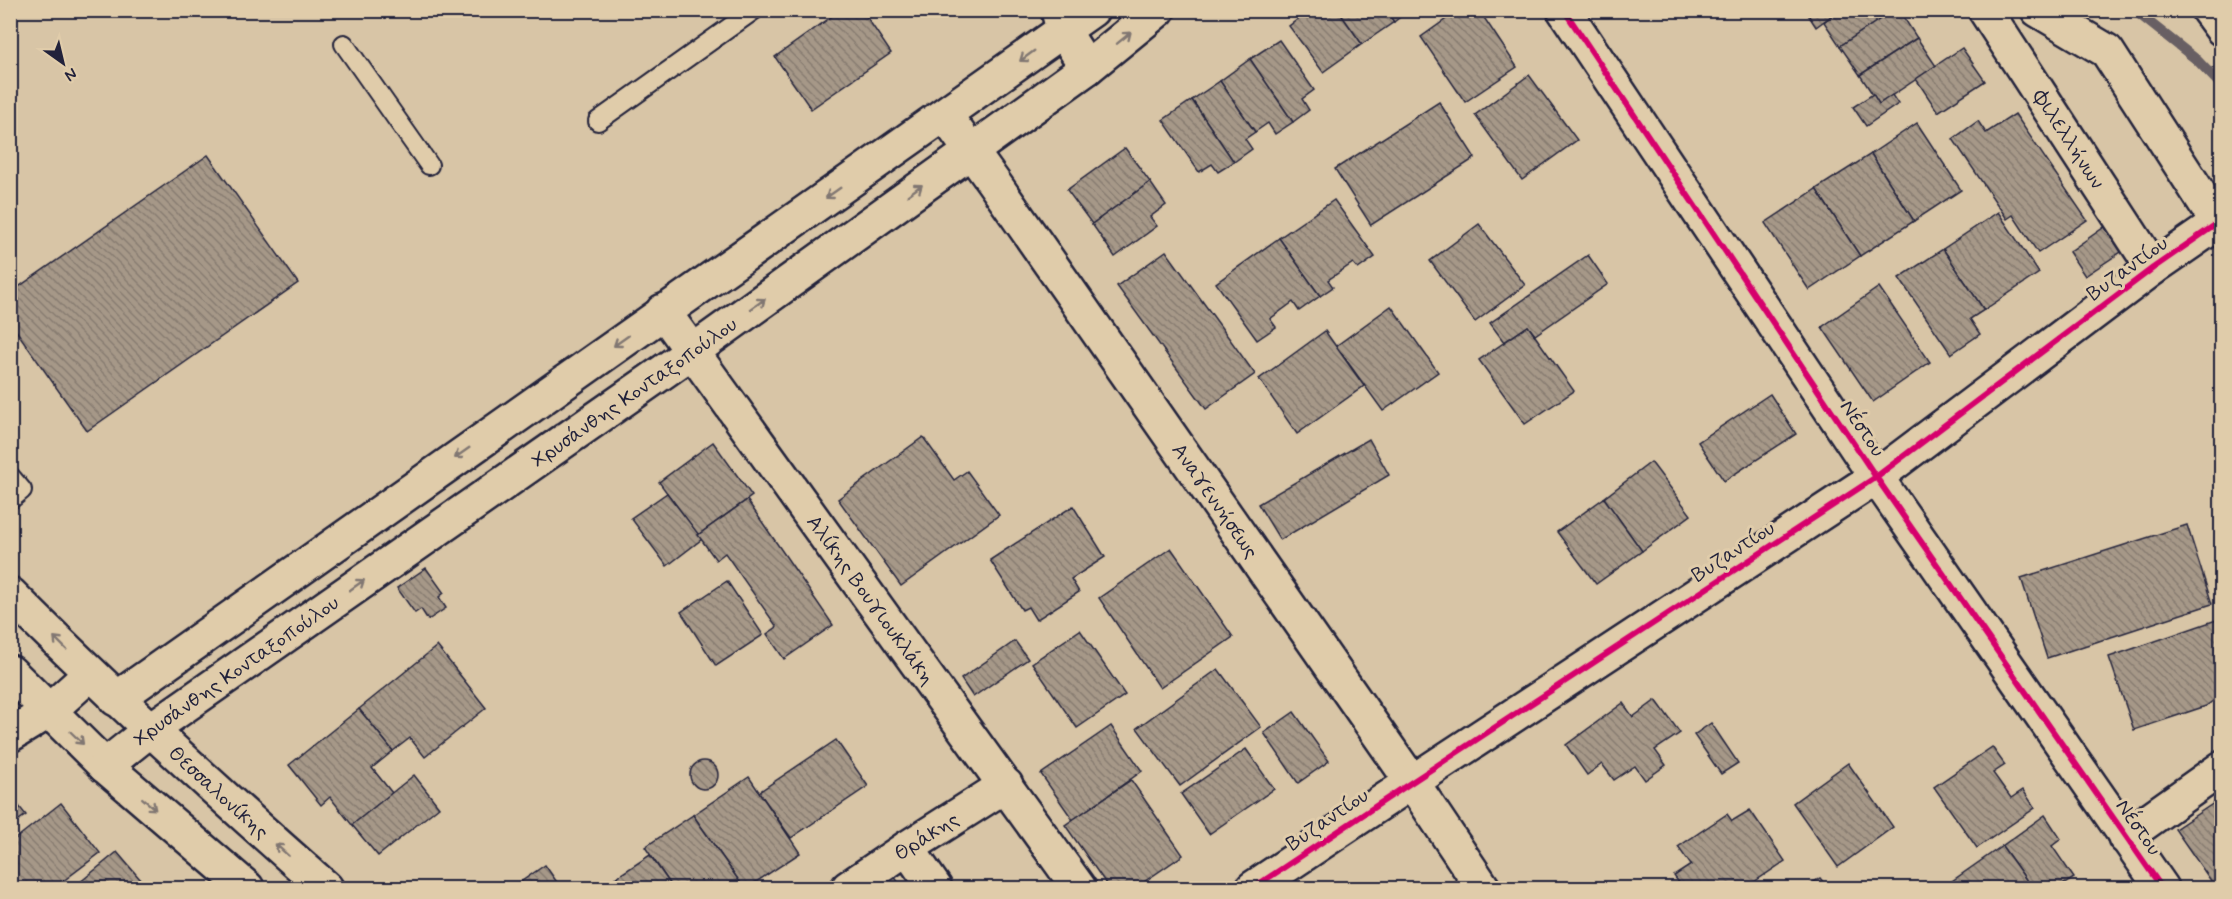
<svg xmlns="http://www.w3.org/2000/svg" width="2232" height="899" font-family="Mynerve,sans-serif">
	<defs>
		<pattern id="building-back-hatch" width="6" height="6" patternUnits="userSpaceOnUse" patternTransform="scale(1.5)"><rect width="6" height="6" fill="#a69888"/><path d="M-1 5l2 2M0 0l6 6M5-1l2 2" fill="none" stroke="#877c70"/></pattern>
	</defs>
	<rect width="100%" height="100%" fill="#d8c5a6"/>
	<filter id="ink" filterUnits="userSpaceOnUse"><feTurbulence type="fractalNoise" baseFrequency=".0167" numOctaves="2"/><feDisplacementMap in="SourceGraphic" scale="12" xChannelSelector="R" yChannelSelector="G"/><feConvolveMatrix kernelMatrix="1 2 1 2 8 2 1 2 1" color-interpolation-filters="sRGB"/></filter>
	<g filter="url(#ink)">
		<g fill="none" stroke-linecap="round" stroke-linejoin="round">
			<polyline stroke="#675f64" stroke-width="10" points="2134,10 2197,60 2222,86"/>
		</g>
		<g fill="url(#building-back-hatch)" stroke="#22223b" stroke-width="1.5">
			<polygon points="841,10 862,10 891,53 811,109 775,57"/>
			<polygon points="1310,10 1338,10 1362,44 1323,72 1289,26"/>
			<polygon points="1338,10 1386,10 1394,22 1362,44"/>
			<polygon points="1386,10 1409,10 1394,22"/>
			<polygon points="1459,10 1479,10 1517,67 1465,102 1421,37"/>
			<polygon points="1805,10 1839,10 1816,27"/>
			<polygon points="1839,10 1894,10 1840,46 1824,22"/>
			<polygon points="1894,10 1899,10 1917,38 1860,75 1840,46"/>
			<polygon points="1917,38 1936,66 1879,104 1860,75"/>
			<polygon points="1279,40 1314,90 1302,99 1309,110 1293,122 1250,59"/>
			<polygon points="1962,48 1985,81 1938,112 1916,79"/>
			<polygon points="1250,59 1293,122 1275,134 1268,123 1255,132 1220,81"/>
			<polygon points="1529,75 1577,140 1522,180 1475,115"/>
			<polygon points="1220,81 1255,132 1245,139 1252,149 1234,162 1192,100"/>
			<polygon points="1873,94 1879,104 1892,95 1898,104 1866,126 1853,107"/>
			<polygon points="1192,100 1234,162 1218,172 1212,164 1199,172 1163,120"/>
			<polygon points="1439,102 1475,158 1371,225 1335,169"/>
			<polygon points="2015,114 2087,220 2038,253 2013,215 2007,219 1953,139 1978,121 1986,133"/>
			<polygon points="1917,123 1961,190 1914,221 1871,154"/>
			<polygon points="1125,148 1150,182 1092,224 1067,190"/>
			<polygon points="1871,154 1914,221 1860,256 1816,189"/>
			<polygon points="208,155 298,283 87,431 10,322 10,293"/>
			<polygon points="1150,182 1166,205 1150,217 1157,226 1115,257 1092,224"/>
			<polygon points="1816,189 1860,256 1809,290 1765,223"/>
			<polygon points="1334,200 1375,257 1358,269 1353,263 1328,280 1333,287 1320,296 1279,238"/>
			<polygon points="1998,212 2039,273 1984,310 1943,249"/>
			<polygon points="2110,223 2127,248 2085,276 2069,252"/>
			<polygon points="1479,224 1525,285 1475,322 1430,261"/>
			<polygon points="1279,238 1320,296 1299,311 1293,302 1270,319 1276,327 1257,340 1216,283"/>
			<polygon points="1943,249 1984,310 1970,319 1980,334 1951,354 1899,278"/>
			<polygon points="1166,251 1255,374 1206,409 1117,286"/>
			<polygon points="1588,255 1608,284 1535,335 1528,326 1504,342 1490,323"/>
			<polygon points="1879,287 1930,362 1873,402 1822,327"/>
			<polygon points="1391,306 1438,372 1383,411 1336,346"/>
			<polygon points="1528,326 1574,391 1525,424 1479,360"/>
			<polygon points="1325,331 1364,386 1297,434 1259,379"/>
			<polygon points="1770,394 1796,434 1724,481 1698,442"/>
			<polygon points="923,437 954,480 967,471 999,515 901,586 838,499"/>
			<polygon points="1369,439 1389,475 1280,540 1258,504"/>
			<polygon points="713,442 752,496 698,535 659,482"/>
			<polygon points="1651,462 1691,515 1642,551 1604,498"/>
			<polygon points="667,493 702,539 667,566 631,518"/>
			<polygon points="1604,498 1642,551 1596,584 1557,532"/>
			<polygon points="747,500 833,625 784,659 767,634 777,627 725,553 716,560 698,535"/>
			<polygon points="1073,506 1105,557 1071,579 1079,592 1036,620 1028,607 1022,610 990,560"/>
			<polygon points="2187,525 2212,604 2047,658 2021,578"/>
			<polygon points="1171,548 1233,637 1160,688 1099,598"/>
			<polygon points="426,568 444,593 439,597 446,608 428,620 421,609 415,613 397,588"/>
			<polygon points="727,581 763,635 716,666 681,612"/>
			<polygon points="2222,618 2222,694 2206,706 2134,730 2109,657"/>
			<polygon points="1080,630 1125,695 1077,728 1032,663"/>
			<polygon points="1015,641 1028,659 973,697 961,679"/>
			<polygon points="437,646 486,708 425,757 410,738 393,751 359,709"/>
			<polygon points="1218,669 1261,727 1180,786 1137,728"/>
			<polygon points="1656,700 1680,733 1655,750 1666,765 1645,780 1635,766 1614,780 1602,764 1587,775 1566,745 1623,703 1633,717"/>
			<polygon points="359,709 393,751 372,768 392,793 352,825 330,797 321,805 289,765"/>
			<polygon points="1294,712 1329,761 1298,783 1264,733"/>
			<polygon points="1711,723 1738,763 1721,774 1694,735"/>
			<polygon points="1111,726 1142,771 1073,820 1041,774"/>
			<polygon points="836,740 868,786 791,838 759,792"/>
			<polygon points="1992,747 2005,765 1993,773 2011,798 2023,790 2035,808 1977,848 1934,787"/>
			<polygon points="1246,749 1274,789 1209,834 1181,794"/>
			<circle cx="704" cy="775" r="14"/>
			<polygon points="1848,763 1893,827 1838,867 1793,803"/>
			<polygon points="414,775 439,807 378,856 352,825"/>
			<polygon points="749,777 800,853 747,888 744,888 693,815"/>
			<polygon points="1131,780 1183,855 1135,888 1109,888 1065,825"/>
			<polygon points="10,795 26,815 10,826"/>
			<polygon points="61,803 100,853 54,888 10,888 10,843"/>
			<polygon points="2214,803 2222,815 2222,888 2216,888 2175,829"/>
			<polygon points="1750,810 1785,861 1745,888 1738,888 1736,886 1732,888 1683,888 1674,876 1691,865 1678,847 1727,814 1732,821"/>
			<polygon points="693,815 744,888 673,888 645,847"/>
			<polygon points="2045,815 2061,839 2052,846 2074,878 2058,888 2032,888 2002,846"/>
			<polygon points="2002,846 2032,888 1942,888"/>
			<polygon points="117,852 140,879 129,888 73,888"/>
			<polygon points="650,855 673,888 600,888"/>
			<polygon points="545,865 561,888 512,888"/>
			<polygon points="893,875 903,888 875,888"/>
			<polygon points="1820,878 1828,888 1805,888"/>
		</g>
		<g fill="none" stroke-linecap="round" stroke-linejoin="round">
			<defs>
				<g id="lane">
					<polyline points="344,44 429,165"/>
					<polyline points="598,121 754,10"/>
					<polyline points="10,476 22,490 10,500"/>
				</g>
				<g id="street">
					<polyline points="1058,10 1063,30 1087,68"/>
					<polyline points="1564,10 1876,477 2162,888"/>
					<path id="s1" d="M1985,10L2153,268"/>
					<polyline points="2038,10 2107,51 2222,229"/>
					<polyline points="2208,10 2222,29"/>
					<path id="s2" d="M945,115L994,183L1412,782L1483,888"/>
					<path id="s3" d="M663,311L1079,888"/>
					<polyline points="10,735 49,711"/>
					<polyline points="2125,837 2222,768"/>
					<polyline points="907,848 935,888"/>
					<path id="s4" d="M848,888L907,848L1006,785"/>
					<polyline points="1253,888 1412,782 1876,477 2153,268 2218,223"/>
				</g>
				<g id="secondary">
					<path id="s5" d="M10,594C112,696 218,793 326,888"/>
					<polyline points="10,672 105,766 247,888"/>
					<polyline points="116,699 1092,10"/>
					<polyline points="49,711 90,674"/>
					<path id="s6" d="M105,766L150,730L693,351L1087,68L1158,10"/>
				</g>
			</defs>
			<use href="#lane" stroke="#22223b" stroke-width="22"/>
			<use href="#street" stroke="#22223b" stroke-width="38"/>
			<use href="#secondary" stroke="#22223b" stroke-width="38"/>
			<use href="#lane" stroke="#e0ccaa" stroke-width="18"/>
			<use href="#street" stroke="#e0ccaa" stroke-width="33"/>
			<use href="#secondary" stroke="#e0ccaa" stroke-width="33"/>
			<defs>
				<g id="cycleway">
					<polyline points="1564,10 1876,477 2162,888"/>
					<polyline points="1253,888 1412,782 1876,477 2153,268 2218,223"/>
				</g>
			</defs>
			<use href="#cycleway" stroke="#e0ccaa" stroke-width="10"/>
			<use href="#cycleway" stroke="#d6006c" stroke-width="6"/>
		</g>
		<defs><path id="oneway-shaft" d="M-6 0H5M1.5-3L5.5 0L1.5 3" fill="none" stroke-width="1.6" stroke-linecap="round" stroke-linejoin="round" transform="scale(1.5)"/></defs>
		<g stroke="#817772">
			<use href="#oneway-shaft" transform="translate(1124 38) rotate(-39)"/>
			<use href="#oneway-shaft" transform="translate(1027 56) rotate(144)"/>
			<use href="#oneway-shaft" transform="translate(915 190) rotate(-36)"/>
			<use href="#oneway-shaft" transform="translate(833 193) rotate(145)"/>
			<use href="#oneway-shaft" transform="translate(758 304) rotate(-36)"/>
			<use href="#oneway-shaft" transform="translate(621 341) rotate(145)"/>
			<use href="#oneway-shaft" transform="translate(462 453) rotate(145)"/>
			<use href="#oneway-shaft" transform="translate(357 585) rotate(-35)"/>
			<use href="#oneway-shaft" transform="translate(60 643) rotate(-135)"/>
			<use href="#oneway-shaft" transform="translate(77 738) rotate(44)"/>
			<use href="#oneway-shaft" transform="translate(149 804) rotate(41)"/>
			<use href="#oneway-shaft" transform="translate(282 850) rotate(-138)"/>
		</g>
	</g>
	<g text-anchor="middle" stroke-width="6" stroke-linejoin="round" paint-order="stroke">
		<g font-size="21" fill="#22223b" stroke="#e0ccaa">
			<text dy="7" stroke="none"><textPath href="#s1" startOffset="154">Φιλελλήνων</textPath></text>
			<text transform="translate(2127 268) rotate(-36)" y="7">Βυζαντίου</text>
			<text dy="7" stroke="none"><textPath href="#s6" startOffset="648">Χρυσάνθης Κονταξοπούλου</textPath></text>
			<text transform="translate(1863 428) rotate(56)" y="7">Νέστου</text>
			<text dy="7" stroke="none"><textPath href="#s2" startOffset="471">Αναγεννήσεως</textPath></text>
			<text transform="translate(1733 551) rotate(-33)" y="7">Βυζαντίου</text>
			<text dy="7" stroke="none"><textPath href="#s3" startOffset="356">Αλίκης Βουγιουκλάκη</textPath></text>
			<text dy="7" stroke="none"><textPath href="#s6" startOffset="162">Χρυσάνθης Κονταξοπούλου</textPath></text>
			<text dy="7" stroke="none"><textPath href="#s5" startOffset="288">Θεσσαλονίκης</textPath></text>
			<text transform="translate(1327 819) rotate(-34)" y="7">Βυζαντίου</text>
			<text transform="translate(2139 827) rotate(55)" y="7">Νέστου</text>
			<text dy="7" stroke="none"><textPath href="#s4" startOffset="94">Θράκης</textPath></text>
		</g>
	</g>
	<rect width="2232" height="899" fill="none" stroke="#e0ccaa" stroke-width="36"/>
	<rect x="18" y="18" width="2196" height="863" fill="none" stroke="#22223b" stroke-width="2" filter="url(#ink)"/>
	<g transform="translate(63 63) rotate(146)" stroke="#e0ccaa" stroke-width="4.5" paint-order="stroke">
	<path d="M0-4.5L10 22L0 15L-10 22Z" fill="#22223b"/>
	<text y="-9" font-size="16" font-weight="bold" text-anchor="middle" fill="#22223b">N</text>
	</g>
</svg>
